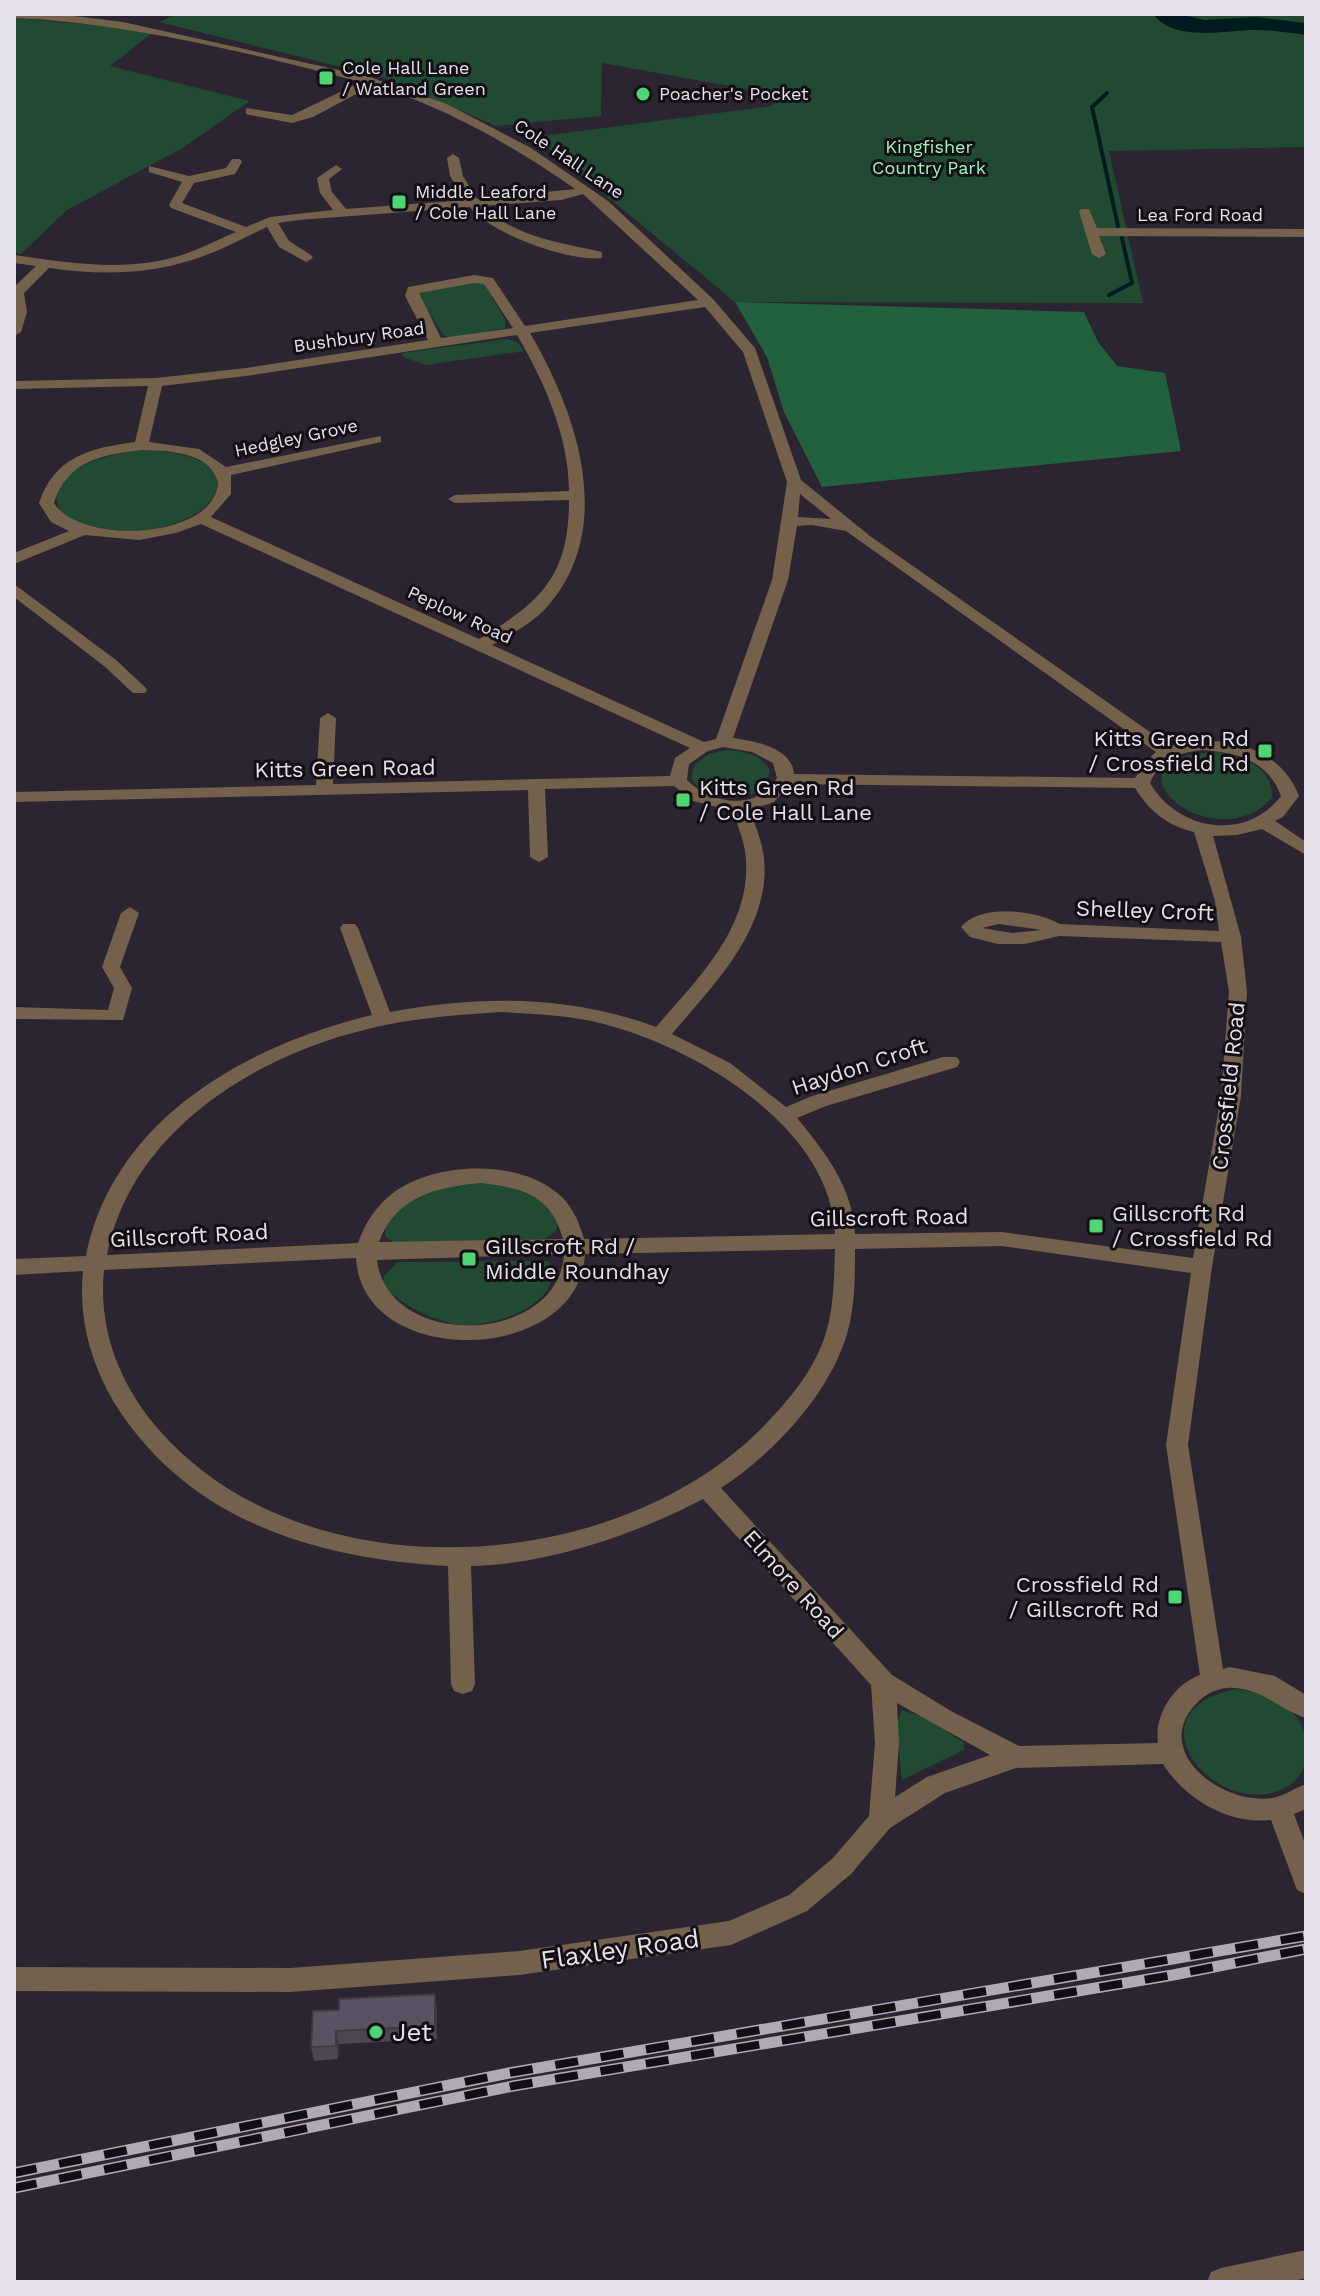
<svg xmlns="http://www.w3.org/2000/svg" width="1320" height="2296" font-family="'Work Sans',sans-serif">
	<rect width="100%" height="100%" fill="#2b2431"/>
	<g fill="#204a31">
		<polygon points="177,14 1306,14 1306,147 1109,151 1143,303 735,302 535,137 771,106 785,96 602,63 601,116 496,126 385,78 159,22"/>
		<polygon points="14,18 126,28 151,34 110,66 250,101 181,149 67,210 21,254 14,253"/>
		<polygon points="471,283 484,284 505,319 505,328 452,338 443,335 418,295 422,291"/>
		<polygon points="507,339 517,342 525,351 426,365 403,357 402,353"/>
		<path d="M137,450C283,451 207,551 96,527C80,524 61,520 57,502C49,467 114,454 137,450Z"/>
		<path d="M725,750C743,751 760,753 770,770L766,786C744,803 710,802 691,779L694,765L709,754Z"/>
		<path d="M1218,752C1245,759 1273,766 1272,798C1211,864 1090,756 1218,752Z"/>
		<path d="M478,1180L511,1184L541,1196L559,1219L556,1231L545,1239L397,1244L385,1237C385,1196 446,1186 478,1180Z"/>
		<path d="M549,1261C569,1304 487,1331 454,1324C425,1317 406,1306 383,1287L384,1276L398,1262Z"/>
		<path d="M1237,1689C1255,1692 1273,1695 1288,1708C1313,1729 1315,1774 1283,1789C1215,1821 1125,1710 1237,1689Z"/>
		<polygon points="902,1710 927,1718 964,1743 964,1750 902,1780 896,1725"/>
	</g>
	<polygon fill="#22613d" points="735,302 1084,312 1098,342 1117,366 1165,373 1181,451 822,487 784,412 767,357"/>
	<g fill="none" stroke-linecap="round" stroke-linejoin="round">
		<g stroke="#001b1d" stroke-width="4">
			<polyline points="1107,93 1092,107 1118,226"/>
			<polyline points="1109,295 1132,283 1122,238"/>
		</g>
		<path fill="#001b1d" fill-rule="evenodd" d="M1153,14H1179L1205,20L1256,17L1306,23V35C1289,33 1273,30 1256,30C1224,30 1176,43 1153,14Z"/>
		<g fill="#73614c" fill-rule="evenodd">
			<path d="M14,14H58L123,22L370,77L447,104L531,148L608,201L713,299L755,348L801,480L870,536L1170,746C1219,733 1279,744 1299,796L1283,817L1275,821L1306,842V855L1262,829L1237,835L1213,836L1241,937L1247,992L1241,1096L1212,1267L1188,1445L1223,1669L1230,1667L1275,1676L1306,1695V1718C1278,1709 1265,1690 1234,1688C1222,1687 1209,1692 1200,1700C1147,1748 1220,1806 1272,1798C1285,1796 1294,1788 1306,1784V1809L1294,1814L1306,1846V1894L1297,1890L1271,1820C1229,1825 1185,1799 1163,1764L1016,1768L945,1793L890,1828L851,1874L807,1911L731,1945L519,1975L290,1992L14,1991V1967L290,1968L519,1951L729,1921L789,1895L833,1858L869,1816L875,1743L871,1685L703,1499C637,1534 546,1565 471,1566L475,1684L472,1691L463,1694L454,1691L451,1684L448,1566C320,1559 193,1523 119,1410C92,1368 78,1321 83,1271L14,1275V1259L86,1256C113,1119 247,1045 372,1015L340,928L343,924H355L358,928L390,1012C480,995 570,995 656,1027C698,978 750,929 746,860C745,843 738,827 733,811L693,801L674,786L545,789L548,857L539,862L530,857L528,790L14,802V792L316,785L320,718L328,713L336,718L333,784L670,776L675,758L690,748L201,524L176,533L139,540L85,535L14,564V553L69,531L51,522L39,503C54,457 90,448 135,442L148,386L14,389V381L156,378L246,368L428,340L405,296L408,287L474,275L493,278L525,326L698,300L583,194L561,200L482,206C517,238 558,242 602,252V258C568,262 491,234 470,207L299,220L278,223L289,241L311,255L313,258L306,262L279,247L267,227C243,238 218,252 192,260C145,275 97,275 49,268L24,293L27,312L21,332L14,336V287L36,266L14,263V255C71,263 129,273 185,254C202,248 219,239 236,232L171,208L169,205L182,182L149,172V166L189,176L226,168L232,159H240L242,162L235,174L194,183L182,203L246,227L270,217L333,210L320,193L317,178L336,165L342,169L329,179L332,192L346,209L465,200L450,176L447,158L453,154L459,158L463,176L477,199L575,189C514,146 451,111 381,87L373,85L313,117L292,123L250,115L246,114V108L292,115L361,82C248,53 131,23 14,18ZM474,283L484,284L513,328L441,338L419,293ZM705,307L743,352L787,482L772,580L716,739L704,742L492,645C511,634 533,623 547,607C617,528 577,413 530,333ZM517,335C544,381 569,437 569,491L455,495L448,499L455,503L569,500C569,576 541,602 479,639L211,517L231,494V475L381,442V436L226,467L199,449L149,442L162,386L246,376ZM141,450C168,451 209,451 218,482C216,539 81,546 54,503C67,461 101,455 141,450ZM800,494L831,519L798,517ZM812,525L846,531L1156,752L1145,762L1135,778L794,774C792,747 754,741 733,738L788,580L797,526ZM723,747L752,752L773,763L777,778C757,811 712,805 687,780L689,764L708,751ZM1204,750C1238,753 1268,761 1281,796C1246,842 1178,831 1150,783C1160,759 1179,752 1204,750ZM790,784L1135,788C1149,811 1168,826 1194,832L1215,901L1219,931L1060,924C1036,910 981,903 961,927L970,937L998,944H1025L1059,936L1221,942L1229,992L1221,1096L1193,1258L1002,1232L855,1234C853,1188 826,1153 797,1118L826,1106L957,1067L960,1062L957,1057H943L812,1096L786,1107L730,1063L672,1034C714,984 771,929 764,858C762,841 755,825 750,810L774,802ZM999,924L1042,930L1012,933L982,928ZM501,1012C536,1014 570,1015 604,1024C696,1048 831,1127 835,1234L584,1239C579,1221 571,1203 556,1192C515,1159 434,1162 393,1193C376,1206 365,1223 358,1243L107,1255C131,1132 254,1056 368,1029C412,1018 457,1015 501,1012ZM481,1183C523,1188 551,1195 563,1239L379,1242C396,1196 437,1187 481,1183ZM1002,1246L1191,1273L1166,1445L1200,1675C1174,1684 1154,1715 1158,1743L1019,1746L951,1711L892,1675L721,1488C773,1454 829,1395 847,1334C855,1307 855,1277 855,1249ZM835,1249C834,1279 834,1311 824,1339C812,1373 787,1402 762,1428C613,1578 304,1595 160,1431C120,1386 98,1330 104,1270L356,1258C362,1371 580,1365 585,1254ZM564,1254C559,1345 388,1351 377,1260ZM897,1703L990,1755L927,1777L895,1797L899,1743Z"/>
			<polygon points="1081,209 1089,209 1097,228 1306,229 1306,237 1099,236 1106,254 1099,258 1092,254 1079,212"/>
			<polygon points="14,584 116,660 145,687 147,690 145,693 133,693 104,666 14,597"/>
			<polygon points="130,907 139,913 120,967 132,988 123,1020 14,1019 14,1007 108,1010 114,988 102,967 121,913"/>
			<polygon points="1306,2250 1306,2278 1289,2282 1207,2282 1211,2272 1221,2268"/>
		</g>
		<defs>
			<g id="rail">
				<polyline points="14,2173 509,2073 1306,1936"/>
				<polyline points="14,2188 513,2086 1173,1975 1306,1949"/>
			</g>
		</defs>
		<use href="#rail" stroke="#b0aab5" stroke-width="11"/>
		<use href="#rail" stroke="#120f14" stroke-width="8" stroke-dasharray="23" stroke-linecap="butt"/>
	</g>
	<polygon fill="#4e4753" points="437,2008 437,2039 339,2044 338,2059 314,2061 311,2047 313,2011"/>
	<g fill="#403944">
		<polygon points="435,1994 437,2008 437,2039 435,2026"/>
		<polygon points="336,2031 339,2044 338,2059 336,2046"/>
	</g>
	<polygon fill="#5b5261" stroke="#403944" stroke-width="2" points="435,1994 435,2026 336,2031 336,2046 311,2047 313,2011 339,2010 339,1999"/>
	<g fill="#4ed675" stroke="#120f14" stroke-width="3">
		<rect x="318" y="70" width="16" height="16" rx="4"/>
		<circle cx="643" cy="94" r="8"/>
		<rect x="391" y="194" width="16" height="16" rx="4"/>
		<rect x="1257" y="743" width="16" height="16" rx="4"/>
		<rect x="675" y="792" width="16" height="16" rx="4"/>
		<rect x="1088" y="1218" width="16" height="16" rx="4"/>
		<rect x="461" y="1251" width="16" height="16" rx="4"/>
		<rect x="1167" y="1589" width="16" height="16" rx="4"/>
		<circle cx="376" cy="2032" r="8"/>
	</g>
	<g text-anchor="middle" stroke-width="6" stroke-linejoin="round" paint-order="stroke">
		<g font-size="18" fill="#e6e1ea" stroke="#120f14" text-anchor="start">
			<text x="342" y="74">Cole Hall Lane<tspan x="342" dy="21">/ Watland Green</tspan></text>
			<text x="659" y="100">Poacher's Pocket</text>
			<text x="415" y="198">Middle Leaford<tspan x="415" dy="21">/ Cole Hall Lane</tspan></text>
		</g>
		<g font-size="18" fill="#9cf6bc" stroke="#120f14">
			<text x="929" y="153">Kingfisher<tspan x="929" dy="21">Country Park</tspan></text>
		</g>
		<g font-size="18" fill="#e6e1ea" stroke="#120f14">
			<text transform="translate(569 159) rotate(34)" y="6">Cole Hall Lane</text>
			<text x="1200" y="221">Lea Ford Road</text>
			<text transform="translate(359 337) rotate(-8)" y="6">Bushbury Road</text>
			<text transform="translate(296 438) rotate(-12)" y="6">Hedgley Grove</text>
			<text transform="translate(460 615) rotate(25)" y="6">Peplow Road</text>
		</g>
		<g font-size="22" fill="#e6e1ea" stroke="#120f14" text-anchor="start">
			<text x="1249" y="746" text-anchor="end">Kitts Green Rd<tspan x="1249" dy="25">/ Crossfield Rd</tspan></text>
			<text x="699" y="795">Kitts Green Rd<tspan x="699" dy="25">/ Cole Hall Lane</tspan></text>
			<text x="1112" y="1221">Gillscroft Rd<tspan x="1112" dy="25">/ Crossfield Rd</tspan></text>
			<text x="485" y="1254">Gillscroft Rd /<tspan x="485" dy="25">Middle Roundhay</tspan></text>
			<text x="1159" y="1592" text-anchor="end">Crossfield Rd<tspan x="1159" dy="25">/ Gillscroft Rd</tspan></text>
		</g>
		<g font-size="22" fill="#e6e1ea" stroke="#120f14">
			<text transform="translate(345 768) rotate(-1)" y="8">Kitts Green Road</text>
			<text transform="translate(1145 910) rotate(2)" y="8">Shelley Croft</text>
			<text transform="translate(859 1066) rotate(-18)" y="8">Haydon Croft</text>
			<text transform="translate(1228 1086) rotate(-84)" y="8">Crossfield Road</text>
			<text transform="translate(889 1217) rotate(-1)" y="8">Gillscroft Road</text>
			<text transform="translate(189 1235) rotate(-3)" y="8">Gillscroft Road</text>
			<text transform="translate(794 1584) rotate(48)" y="8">Elmore Road</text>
		</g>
		<g font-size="26" fill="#e6e1ea" stroke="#120f14">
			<text transform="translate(620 1949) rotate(-8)" y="9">Flaxley Road</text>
		</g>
		<g font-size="26" fill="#e6e1ea" stroke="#120f14" text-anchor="start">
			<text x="392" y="2041">Jet</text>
		</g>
	</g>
	<rect width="1320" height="2296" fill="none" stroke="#e6e1ea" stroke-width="32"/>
</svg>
